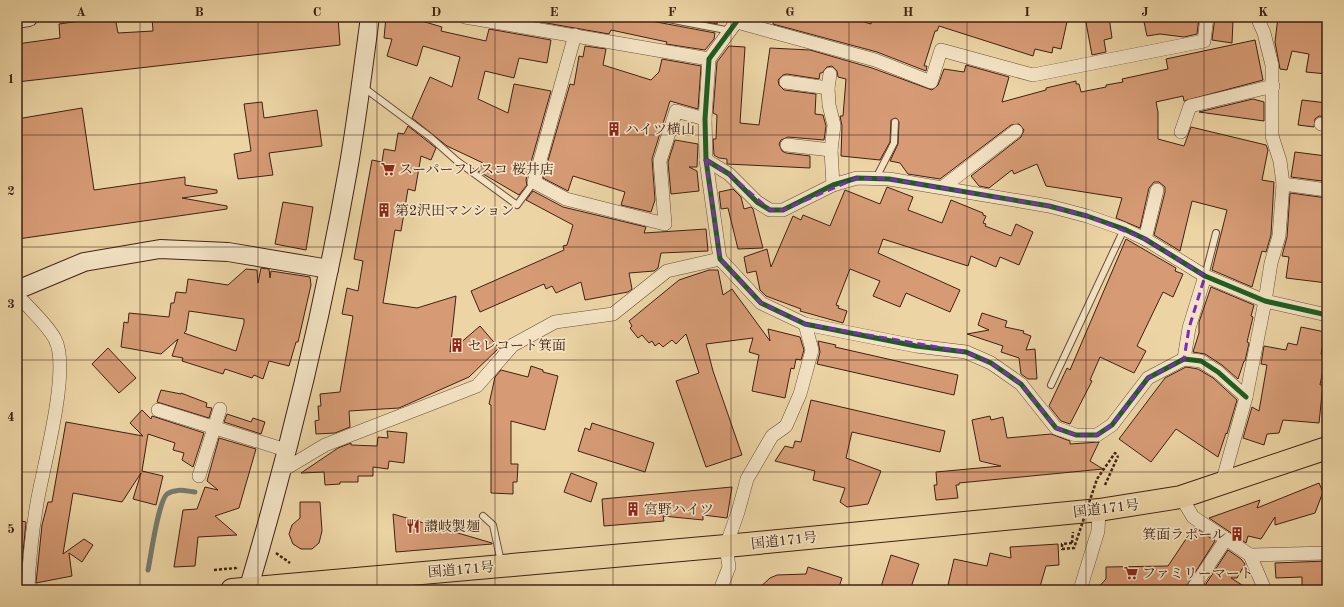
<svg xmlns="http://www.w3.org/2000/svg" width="1344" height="607" font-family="'Old Standard TT','Noto Serif JP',serif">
	<rect width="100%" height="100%" fill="#ecd4a4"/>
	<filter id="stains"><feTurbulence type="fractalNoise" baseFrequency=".005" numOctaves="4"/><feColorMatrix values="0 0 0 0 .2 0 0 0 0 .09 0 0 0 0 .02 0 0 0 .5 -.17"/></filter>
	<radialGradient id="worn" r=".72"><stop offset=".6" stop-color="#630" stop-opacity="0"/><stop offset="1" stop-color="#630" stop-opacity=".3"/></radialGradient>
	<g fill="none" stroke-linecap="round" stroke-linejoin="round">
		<path stroke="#767b70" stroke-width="5" d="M148,570C151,556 158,502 167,494C175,488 186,491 195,492"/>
	</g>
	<g fill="#d69b75" stroke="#3f2014" fill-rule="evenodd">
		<polygon points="109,17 115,17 118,33 153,31 152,17 198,17 199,20 232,17 338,17 340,45 17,82 17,44 60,38 59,24"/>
		<polygon points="386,17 408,17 442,27 441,31 486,41 489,29 551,40 547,63 519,58 514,78 485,71 478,99 508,113 514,84 551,91 526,180 527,185 519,195 478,171 483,163 447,146 412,118 430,77 452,87 460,57 423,46 417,66 387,56 392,39 384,38"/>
		<polygon points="512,17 630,17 715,33 714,39 705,50 666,44 667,42 611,30 609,34"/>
		<polygon points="682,17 718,17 717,24"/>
		<polygon points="774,17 847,17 871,24 873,17 1068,17 1061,49 1053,47 1052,53 1035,49 1033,56 939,26 937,31 935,31 924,66 927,66 926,71 877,52 773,24"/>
		<polygon points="1085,17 1109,17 1112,38 1104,40 1106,52 1092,55"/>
		<polygon points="1143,17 1199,17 1197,34 1184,37 1160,34 1147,36"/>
		<polygon points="1215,17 1233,20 1232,43 1212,40"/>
		<polygon points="1278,17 1327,17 1327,74 1306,72 1309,54 1292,51 1287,70 1280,69 1275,42"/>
		<polygon points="1255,40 1263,80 1184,101 1183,96 1156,102 1158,112 1158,139 1184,146 1191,127 1266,145 1268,150 1262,180 1274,182 1271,235 1266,252 1262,251 1252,287 1212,270 1227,210 1192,201 1180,251 1154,235 1165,192 1165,187 1159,182 1154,182 1149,188 1140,228 1116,218 1122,198 1046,186 1037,164 1014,174 1012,170 989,188 979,186 971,176 1021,137 1024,130 1019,124 1011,125 940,179 908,174 900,163 890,161 898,144 899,122 896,118 891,120 890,142 880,160 841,156 842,126 840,116 843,116 846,79 838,77 837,71 832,66 827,67 822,73 820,73 819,79 787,74 783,75 778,80 779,85 784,90 816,94 815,114 823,115 826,126 824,140 788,137 781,140 779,144 782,151 786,153 810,156 810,168 727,164 727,159 719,158 714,155 713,139 716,139 717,115 713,113 717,62 729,46 745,47 740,123 759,125 770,48 810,50 872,68 932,90 938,85 944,69 964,72 966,65 1009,77 1002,102 1046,90 1046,88 1076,81 1076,84 1079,84 1081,92 1106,87 1106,85 1123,82 1122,79 1168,69 1166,59"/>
		<polygon points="585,46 606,49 603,65 651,80 659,72 662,59 701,66 698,109 670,101 652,159 655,200 651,212 621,205 625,192 573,176 568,191 543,178 570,84 574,85 579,56 583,57"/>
		<polygon points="1253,99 1264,102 1264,121 1199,112"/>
		<polygon points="1302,100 1327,103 1327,117 1319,116 1315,119 1314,127 1298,125"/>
		<polygon points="262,102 264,118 317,110 322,146 269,153 273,175 238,179 234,154 251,151 244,104"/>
		<polygon points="82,108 94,190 185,177 185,185 217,190 217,193 182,198 227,206 227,209 18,239 17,119"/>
		<polygon points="408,126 436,148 431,160 421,156 415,191 408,189 401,231 395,230 383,303 417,308 456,296 450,352 480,326 499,348 469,377 399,408 349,411 350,427 335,433 316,434 315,421 319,420 318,406 321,406 320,394 340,392 353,316 342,314 347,288 358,291 363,261 354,259 372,160 382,162 384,149 395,151 398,133 404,134"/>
		<polygon points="675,140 698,144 697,167 689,167 697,171 699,191 671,194 668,162"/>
		<polygon points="1295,152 1326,156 1322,181 1291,177"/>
		<polygon points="887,187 913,197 908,210 942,223 951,200 983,213 983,215 986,216 983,223 986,224 985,226 1011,236 1016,224 1033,232 1019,265 1000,257 996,267 971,256 968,266 883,239 878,253 960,290 950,312 906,293 900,307 873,296 880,281 850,269 836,305 839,306 838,308 847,311 843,323 800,311 801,309 766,296 760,290 756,271 747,273 744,257 767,249 771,267 793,216 801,220 803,215 830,226 845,190 880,204"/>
		<polygon points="733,189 741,197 744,209 751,207 753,209 763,248 738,249 728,208 721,209 719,192"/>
		<polygon points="533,191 563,207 646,227 644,233 706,229 708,251 661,253 658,268 654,271 629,273 632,289 628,292 585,300 581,282 556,293 552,286 546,289 544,284 480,312 471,291 564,250 563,246 567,245 573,225 526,200"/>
		<polygon points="1290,193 1327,198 1327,283 1286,278 1289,257 1282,256 1287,237"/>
		<polygon points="283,202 313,207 306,250 275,244"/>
		<polygon points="1126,239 1176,268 1175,271 1183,274 1173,297 1163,292 1137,346 1146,351 1134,373 1100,357 1090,380 1092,381 1070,424 1061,421 1049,406 1067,368 1070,370"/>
		<path d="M261,268L269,269L270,278L271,271L310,277L311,285L298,342H296L289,366L269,361L263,379L254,375L252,378L225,369L223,374L182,361L183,358L172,356L178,339L161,354L121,347L124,322L128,323L129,313L169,317L171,303H174L176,292L186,293L188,279L228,285L246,269L257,270L258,283ZM189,311L244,319V323L236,351L184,333L186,331Z"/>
		<polygon points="709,270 718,270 723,295 732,289 770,341 768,329 800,337 804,350 801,360 796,359 794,369 791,368 785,398 752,391 759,355 749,352 753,338 706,344 713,371 742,455 706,467 676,381 699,373 686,334 676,344 672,340 663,347 659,343 655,346 652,341 649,343 642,335 638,338 630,328 632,326 629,321 679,280"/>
		<polygon points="1211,287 1254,305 1251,316 1253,317 1247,342 1249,343 1245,361 1244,361 1238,379 1222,365 1205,354 1193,352 1199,333 1199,322"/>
		<polygon points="982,313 1007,321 1005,327 1024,331 1023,333 1031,336 1026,350 1035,349 1037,379 1028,379 1021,374 1019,358 1001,352 1003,346 967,334 989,330 978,325"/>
		<polygon points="1301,327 1325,332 1321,354 1326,355 1320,385 1323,385 1319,423 1283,420 1279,433 1267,434 1264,445 1243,438 1252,407 1259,411 1267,365 1261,364 1264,346 1286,350 1288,343 1297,345"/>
		<polygon points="818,341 836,345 835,347 958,375 954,395 817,364 820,352"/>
		<polygon points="108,348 136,378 119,393 92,364"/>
		<polygon points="531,366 543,370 543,372 558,376 545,430 511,421 511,464 518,464 517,482 513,482 513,494 491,493 491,405 489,404 495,377 501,370 528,377"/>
		<polygon points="1186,367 1198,369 1213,378 1237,400 1227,434 1226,433 1218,457 1176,429 1151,462 1119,439 1165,378"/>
		<polygon points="161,390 181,394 181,393 207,403 206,407 212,408 209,418 157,402"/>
		<polygon points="811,400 945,431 940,452 852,432 846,458 881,471 868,504 847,507 840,502 845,488 813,480 815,471 775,461 785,446 793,448 795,441 801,442"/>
		<polygon points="142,410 151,419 152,416 204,433 193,467 182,460 184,453 173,450 175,443 148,434 142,471 163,476 156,505 133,499 141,473 122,502 73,493 63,554 84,539 93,545 82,562 69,553 72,576 36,583 42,525 48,502 52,502 66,422 143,436 130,423"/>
		<polygon points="227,414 251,422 253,418 265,422 261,434 224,422"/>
		<polygon points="990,416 991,420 1003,417 1007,438 1051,434 1070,441 1070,444 1099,442 1090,461 1103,469 959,483 959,485 956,485 958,498 936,500 934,485 937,485 936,472 1001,466 980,461 972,420"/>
		<polygon points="592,423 654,443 645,472 578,451 585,428 590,430"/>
		<polygon points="387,431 407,433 404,463 389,461 388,469 373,467 373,476 358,476 358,482 340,482 340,484 325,485 324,472 301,473 338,448 351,443 351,445 377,446 378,437 388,438"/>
		<polygon points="219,438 256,449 239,508 215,516 237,535 198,537 195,566 174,567 183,510 197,509 205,487 218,490 207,481"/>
		<polygon points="571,473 597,483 591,502 564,492"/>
		<polygon points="1319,483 1323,492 1315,513 1275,525 1275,517 1261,539 1248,536 1246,543 1209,518 1260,500 1257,508"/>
		<polygon points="732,487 727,518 703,515 703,520 663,516 664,521 604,526 602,499"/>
		<polygon points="300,502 320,502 322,531 319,543 312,549 301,549 293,544 289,534 292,525 300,518"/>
		<polygon points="393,514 492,543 492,544 396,552"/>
		<polygon points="17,520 26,522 20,584 17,584"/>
		<polygon points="1194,527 1215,541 1184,590 1096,590 1106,579 1106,567 1168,566"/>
		<polygon points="1058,544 1059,565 1046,566 1039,590 971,590 948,585 954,559 987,566 990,553 1011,558 1010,547"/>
		<polygon points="1228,550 1241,559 1245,564 1237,578 1231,578 1250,590 1202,590"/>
		<polygon points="891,555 919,564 910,590 880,590"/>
		<polygon points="1327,561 1327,590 1311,590 1311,586 1302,586 1302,577 1276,578 1275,563"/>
		<polygon points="808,567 842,578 838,590 757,590 770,578 777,575 806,574"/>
	</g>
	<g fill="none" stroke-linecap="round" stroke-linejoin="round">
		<defs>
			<g id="lane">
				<polyline points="658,17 731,31"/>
				<polyline points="363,87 430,137 457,161 517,205 534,182"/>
				<polyline points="876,178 894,143 895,122"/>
				<polyline points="1205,276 1216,233"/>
				<polyline points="1051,385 1124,229"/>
				<polyline points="483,516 493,525 501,562"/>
			</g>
			<g id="street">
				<polyline points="465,17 709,59"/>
				<polyline points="740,17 709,59 705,119 706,160 720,259 761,303 805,324 916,346 966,352 991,363 1021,384 1056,428 1076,435 1097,435 1112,425 1148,378 1184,359 1201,361 1218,372 1246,397"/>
				<polyline points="737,22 875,60 931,82 941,50 1033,75 1204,41 1207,17"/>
				<polyline points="575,35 534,182 566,199 665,224 660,161 676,111 705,119"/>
				<polyline points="830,74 828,88 829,105 834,125 831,150 833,185"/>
				<polyline points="786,82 828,88"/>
				<polyline points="1321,124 1327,125"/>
				<polyline points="1181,132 1190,106 1273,86"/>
				<polyline points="787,145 831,150"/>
				<polyline points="706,160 729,174 757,202 770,210 783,210 833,185 857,178 889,179 1049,206 1087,216 1124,229 1145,239 1205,276 1265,301 1327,315"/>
				<polyline points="1283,184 1327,190"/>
				<polyline points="943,187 1016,131"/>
				<polyline points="1145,239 1157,190"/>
				<path d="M17,300L24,302C34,313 48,326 55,339C71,369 43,467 37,503C32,532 29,560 28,590"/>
				<polyline points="1184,359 1189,328 1205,276"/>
				<polyline points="158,410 286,450"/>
				<polyline points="280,472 325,445 477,386 513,345 555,322 613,314 667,271 720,259"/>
				<polyline points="199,476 220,409"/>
				<polyline points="1222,483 1246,397 1265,301 1271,263 1279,236 1283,184 1280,161 1272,136 1272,65 1264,33 1257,17"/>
				<polyline points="1181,497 1193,517 1250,555 1265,590"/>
				<polyline points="1250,555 1327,553"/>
				<polyline points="720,590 729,567 726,546 738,512 747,479 772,436 786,426 800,394 812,350 805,324"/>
				<polyline points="1080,590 1098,531 1099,510"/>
				<polyline points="1192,590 1226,539"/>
			</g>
			<g id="secondary">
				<polyline points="17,19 29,17"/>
				<polyline points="17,290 84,262 160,249 228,252 329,269"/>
				<path d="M248,590C289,452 323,311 348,170C357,119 363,68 370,17"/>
			</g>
			<polyline id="highway" points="232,590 726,546 1099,510 1181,497 1327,448"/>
		</defs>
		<use href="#lane" stroke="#6a4d38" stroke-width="8"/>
		<use href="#street" stroke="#6a4d38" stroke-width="14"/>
		<use href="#secondary" stroke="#3f2014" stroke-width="20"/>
		<use href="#highway" stroke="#3f2014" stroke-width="24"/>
		<g stroke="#3f2014" stroke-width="2.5" stroke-dasharray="3 2" stroke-linecap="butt">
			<polyline points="1105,485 1118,456"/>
			<polyline points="1072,543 1073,532"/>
			<polyline points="276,553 290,563"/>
			<polyline points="214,570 236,568 237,566"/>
		</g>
		<use href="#lane" stroke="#f3e3c4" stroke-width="6"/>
		<use href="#street" stroke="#f3e3c4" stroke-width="13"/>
		<use href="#secondary" stroke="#f3e3c4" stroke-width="18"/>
		<use href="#highway" stroke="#ecd4a4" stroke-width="22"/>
		<polyline stroke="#3f2014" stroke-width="2.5" stroke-dasharray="3 2" stroke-linecap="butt" points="1072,543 1062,544 1062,549 1074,548 1097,479 1115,453 1118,456"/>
		<defs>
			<g id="cycleway">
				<polyline points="740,17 709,59 705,119 706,160 720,259 761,303 805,324 916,346 966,352 991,363 1021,384 1056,428 1076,435 1097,435 1112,425 1148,378 1184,359 1201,361 1218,372 1246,397"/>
				<polyline points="706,160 729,174 757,202 770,210 783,210 833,185 857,178 889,179 1049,206 1087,216 1124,229 1145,239 1205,276 1265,301 1327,315"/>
			</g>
		</defs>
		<use href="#cycleway" stroke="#f3e3c4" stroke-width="8"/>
		<use href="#cycleway" stroke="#1b5e20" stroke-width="5"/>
	</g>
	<path fill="none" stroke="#7b2cbf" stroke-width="3" stroke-dasharray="8 5" stroke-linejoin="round" d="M706,160L729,174L770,210H783L857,178L889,179L1049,206L1087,216L1145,239L1205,276L1189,328L1184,359L1148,378L1112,425L1097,435H1076L1056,428L1021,384L991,363L966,352L805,324L761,303L720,259Z"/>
	<path fill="none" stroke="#3f2014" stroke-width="1" stroke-opacity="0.55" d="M140,17V590M258,17V590M377,17V590M495,17V590M613,17V590M731,17V590M849,17V590M967,17V590M1086,17V590M1204,17V590M17,135H1327M17,247H1327M17,360H1327M17,472H1327"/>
	<defs>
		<symbol id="building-bare" viewBox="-9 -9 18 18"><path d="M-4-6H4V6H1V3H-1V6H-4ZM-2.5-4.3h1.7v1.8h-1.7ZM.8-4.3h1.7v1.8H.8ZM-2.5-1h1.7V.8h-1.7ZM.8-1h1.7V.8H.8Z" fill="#8f2418" stroke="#f3e3c4" stroke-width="2.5" paint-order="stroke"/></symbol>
		<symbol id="supermarket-bare" viewBox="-9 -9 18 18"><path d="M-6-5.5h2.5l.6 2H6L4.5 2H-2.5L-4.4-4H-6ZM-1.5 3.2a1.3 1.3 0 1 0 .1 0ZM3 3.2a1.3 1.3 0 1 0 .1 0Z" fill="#8f2418" stroke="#f3e3c4" stroke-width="2.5" paint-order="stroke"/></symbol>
		<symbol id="restaurant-bare" viewBox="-9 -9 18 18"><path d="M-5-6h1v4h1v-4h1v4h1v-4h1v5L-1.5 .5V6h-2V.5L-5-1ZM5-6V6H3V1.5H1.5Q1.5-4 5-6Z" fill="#8f2418" stroke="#f3e3c4" stroke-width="2.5" paint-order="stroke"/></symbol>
	</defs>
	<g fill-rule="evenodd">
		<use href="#building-bare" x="604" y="119" width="20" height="20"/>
		<use href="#supermarket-bare" x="378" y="159" width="20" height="20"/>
		<use href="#building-bare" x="374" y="200" width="20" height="20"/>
		<use href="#building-bare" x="447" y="335" width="20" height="20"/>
		<use href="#building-bare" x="623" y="499" width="20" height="20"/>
		<use href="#restaurant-bare" x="403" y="516" width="20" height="20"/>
		<use href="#building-bare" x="1227" y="524" width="20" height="20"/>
		<use href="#supermarket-bare" x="1121" y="563" width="20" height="20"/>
	</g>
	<g text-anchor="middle" stroke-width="3.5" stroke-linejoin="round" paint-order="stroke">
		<g font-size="14" fill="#3f2014" stroke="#f3e3c4" text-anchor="start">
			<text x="625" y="134">ハイツ横山</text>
			<text x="399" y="174">スーパーフレスコ 桜井店</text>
			<text x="395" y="215">第2沢田マンション</text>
			<text x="468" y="350">セレコート箕面</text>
			<text x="644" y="514">宮野ハイツ</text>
			<text x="424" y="531">讃岐製麺</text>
			<text x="1226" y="539" text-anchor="end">箕面ラポール</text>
			<text x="1142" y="578">ファミリーマート</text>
		</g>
		<g font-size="14" fill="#3f2014" stroke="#f3e3c4">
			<text transform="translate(1106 508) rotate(-7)" y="5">国道171号</text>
			<text transform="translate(784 540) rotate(-6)" y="5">国道171号</text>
			<text transform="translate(461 569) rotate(-5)" y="5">国道171号</text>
		</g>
	</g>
	<rect width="1344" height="607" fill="none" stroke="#ecd4a4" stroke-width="44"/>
	<rect x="22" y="22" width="1300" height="563" fill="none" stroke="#3f2014" stroke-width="1.5"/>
	<g font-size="13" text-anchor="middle" font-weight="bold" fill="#3f2014">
		<text x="81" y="16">A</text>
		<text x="199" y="16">B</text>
		<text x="317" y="16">C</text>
		<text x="436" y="16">D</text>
		<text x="554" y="16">E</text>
		<text x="672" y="16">F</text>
		<text x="790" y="16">G</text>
		<text x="908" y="16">H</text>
		<text x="1027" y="16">I</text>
		<text x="1145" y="16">J</text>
		<text x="1263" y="16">K</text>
		<text x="11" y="83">1</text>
		<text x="11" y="195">2</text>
		<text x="11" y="308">3</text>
		<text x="11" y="421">4</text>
		<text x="11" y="533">5</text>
	</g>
	<rect width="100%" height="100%" filter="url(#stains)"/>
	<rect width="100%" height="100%" fill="url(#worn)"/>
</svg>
